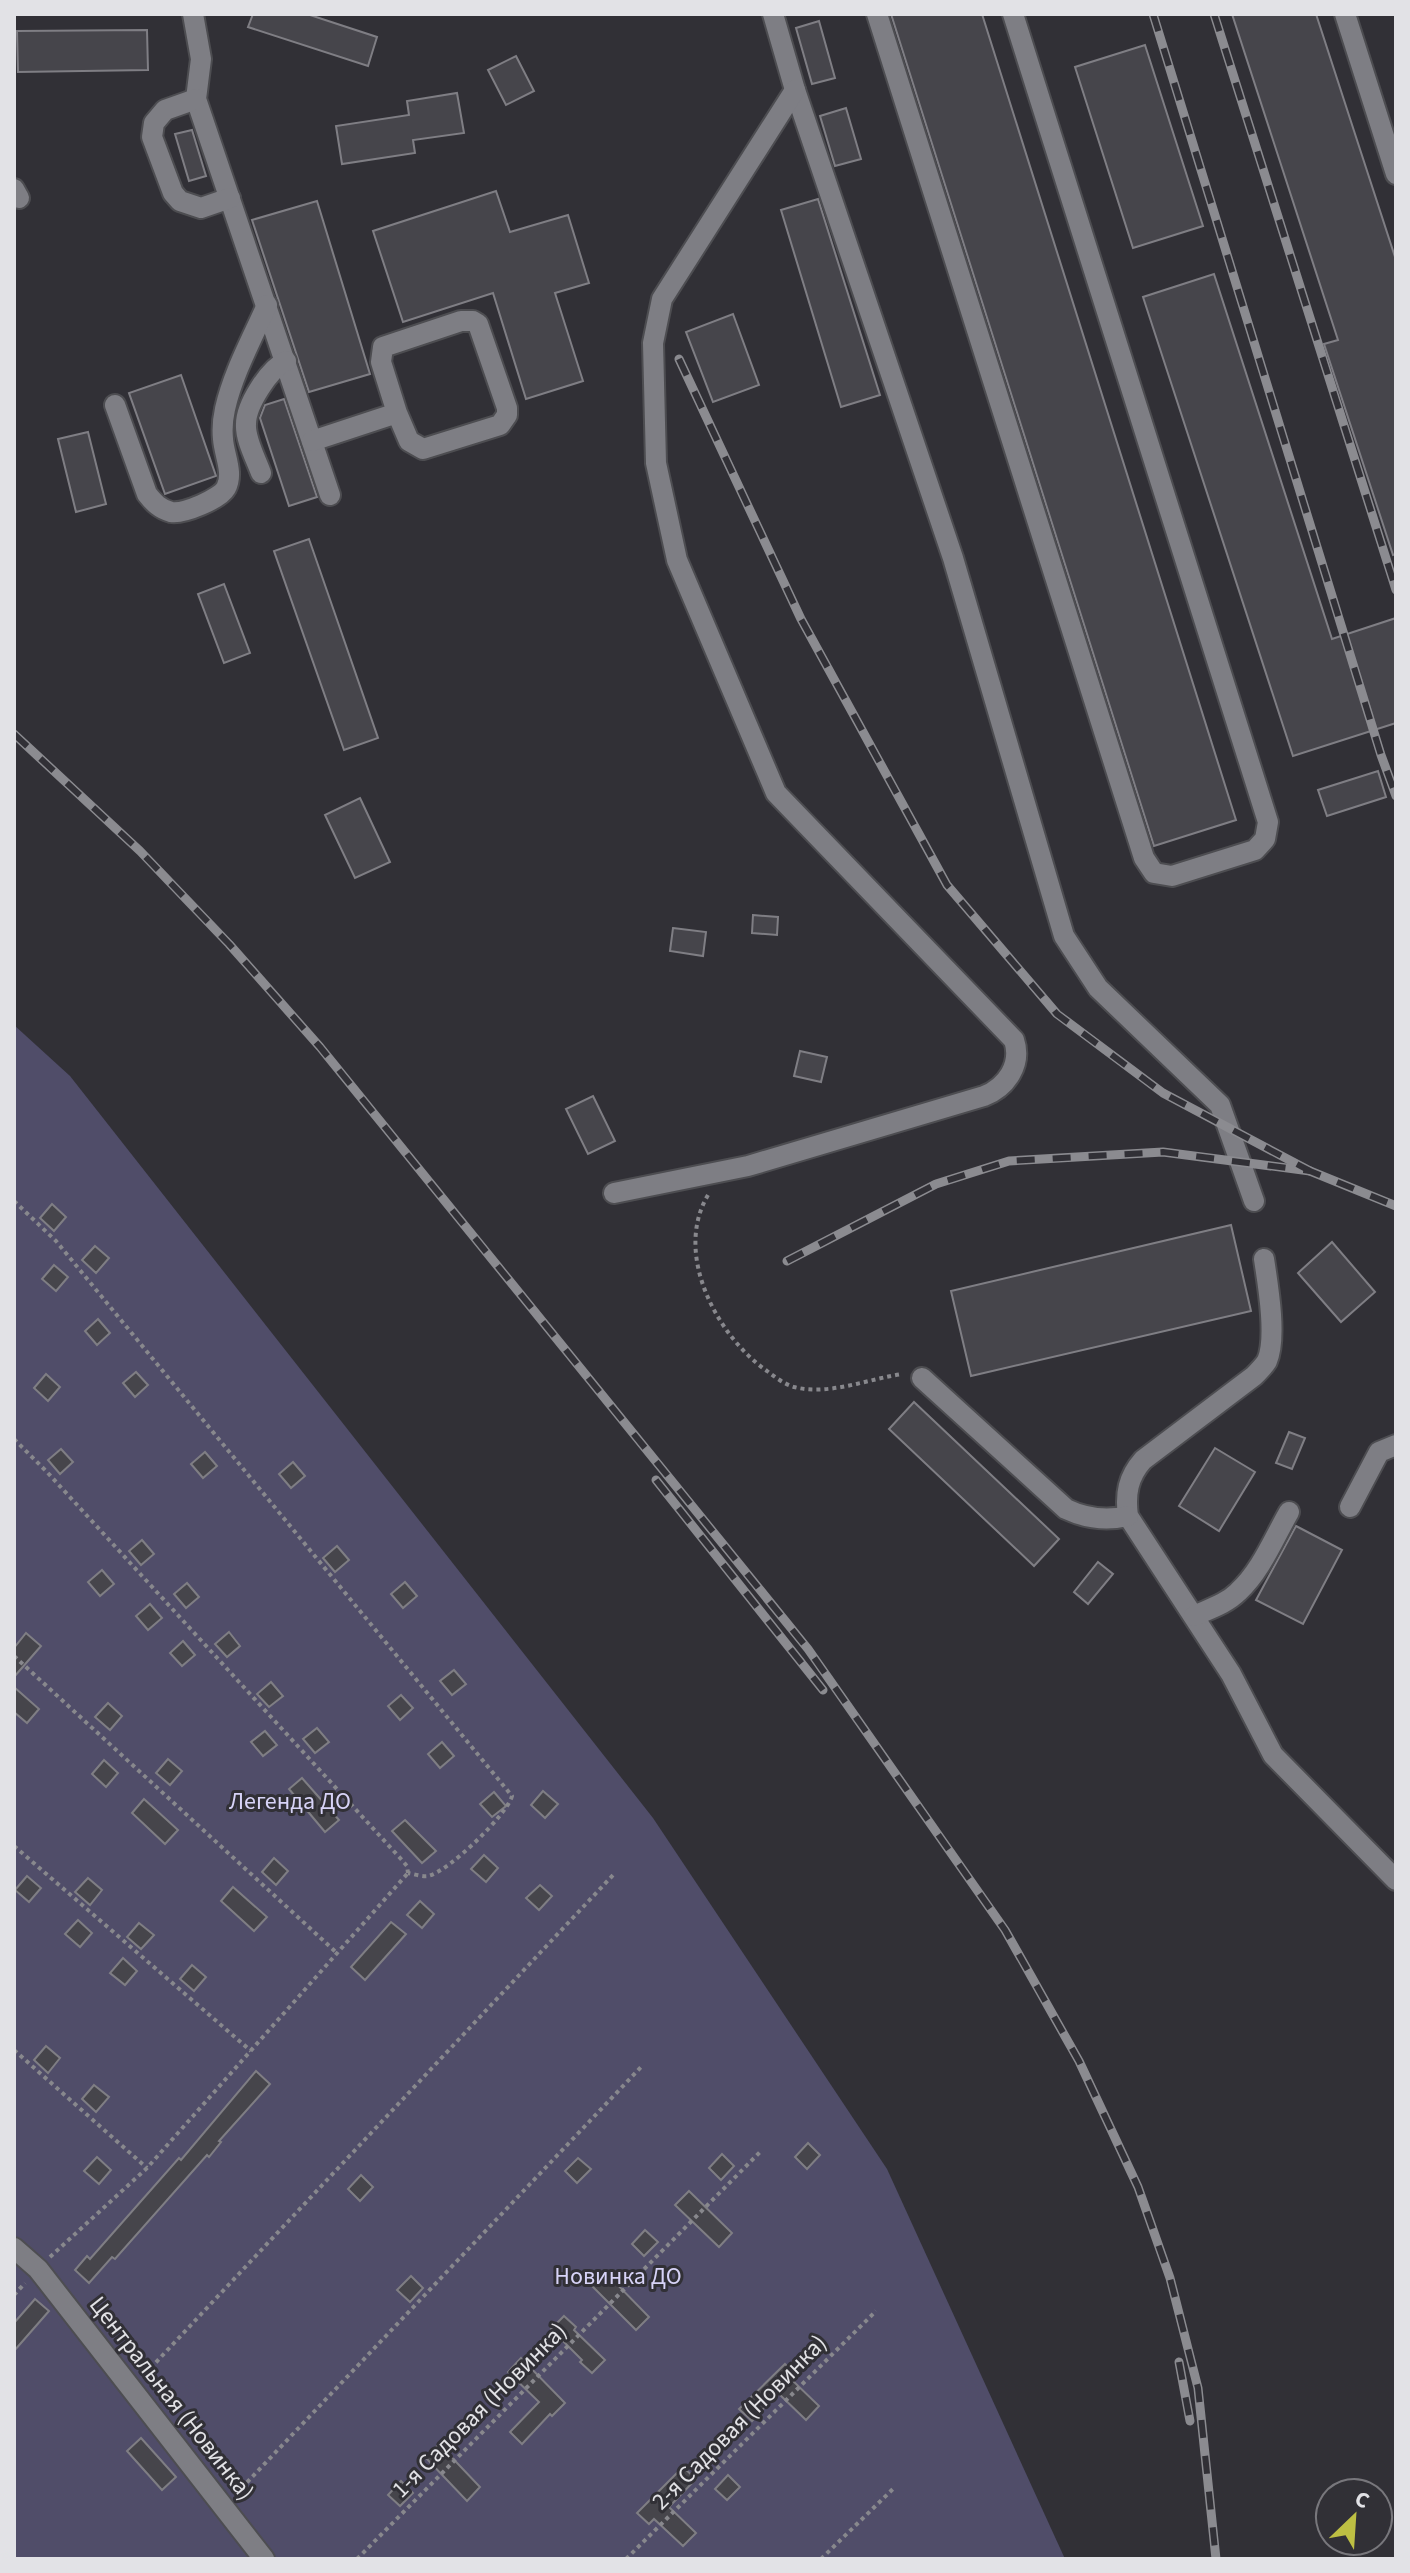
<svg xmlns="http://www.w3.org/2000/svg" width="1410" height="2573" font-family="'Source Sans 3',sans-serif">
	<rect width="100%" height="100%" fill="#313036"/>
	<polygon fill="#504d69" points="14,1025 70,1076 653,1818 887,2169 1065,2559 14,2559"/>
	<g fill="#46454b" stroke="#7f7e84" stroke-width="2">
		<polygon points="253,14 307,14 377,37 368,66 248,27"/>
		<polygon points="891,14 982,14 1236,820 1154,846"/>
		<polygon points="1232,14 1316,14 1396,260 1396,554 1393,555 1324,344 1338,340"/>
		<polygon points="819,21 835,78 812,84 796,28"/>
		<polygon points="147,30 148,70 18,72 17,31"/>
		<polygon points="1145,45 1203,226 1133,248 1075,67"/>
		<polygon points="516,56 534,91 506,105 488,70"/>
		<polygon points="457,93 464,133 413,140 415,153 342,164 336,126 409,115 407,101"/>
		<polygon points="846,108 861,159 835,166 820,116"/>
		<polygon points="192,130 206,176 189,181 175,134"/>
		<polygon points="496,191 510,232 568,215 589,283 555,293 583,381 526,399 493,293 403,322 373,231"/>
		<polygon points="818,199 880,395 841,407 781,210"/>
		<polygon points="317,201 370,374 309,392 252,220"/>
		<polygon points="1214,274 1332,639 1396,618 1396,723 1293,756 1143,297"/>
		<polygon points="733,314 759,385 713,402 686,332"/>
		<polygon points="181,375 216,476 165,494 129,393"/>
		<polygon points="284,399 317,497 289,506 260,418 265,405"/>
		<polygon points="88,432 106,504 76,512 58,439"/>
		<polygon points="309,539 378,738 344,750 274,551"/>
		<polygon points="224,584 250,653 224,663 198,594"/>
		<polygon points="1378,771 1386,797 1327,816 1318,790"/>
		<polygon points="360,798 390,862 355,878 325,815"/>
		<polygon points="753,915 778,917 777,935 752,933"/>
		<polygon points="673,928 706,932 703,956 670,951"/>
		<polygon points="800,1051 827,1057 821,1082 794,1076"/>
		<polygon points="593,1096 615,1141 588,1154 566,1109"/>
		<polygon points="52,1204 66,1217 54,1231 40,1218"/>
		<polygon points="1231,1225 1251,1311 971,1376 951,1291"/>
		<polygon points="1332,1242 1375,1292 1341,1322 1298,1273"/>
		<polygon points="95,1246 109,1258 96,1273 82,1260"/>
		<polygon points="54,1265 68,1277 56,1291 42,1279"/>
		<polygon points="98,1319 110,1333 97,1345 85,1331"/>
		<polygon points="136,1372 148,1385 135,1397 123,1383"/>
		<polygon points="46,1374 60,1387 48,1401 34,1388"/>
		<polygon points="914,1402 1059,1539 1034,1566 889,1429"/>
		<polygon points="1289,1432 1305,1438 1292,1469 1276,1463"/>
		<polygon points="1215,1448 1255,1472 1219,1531 1179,1506"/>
		<polygon points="61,1449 73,1462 60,1474 48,1460"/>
		<polygon points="205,1452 217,1466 203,1478 191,1464"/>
		<polygon points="293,1462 305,1476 291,1488 279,1474"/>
		<polygon points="1296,1526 1342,1550 1303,1624 1256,1600"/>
		<polygon points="142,1540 154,1554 141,1565 129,1551"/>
		<polygon points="337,1546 349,1560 335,1572 323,1558"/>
		<polygon points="1098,1562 1113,1574 1088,1604 1074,1592"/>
		<polygon points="102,1570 114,1584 100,1596 88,1582"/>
		<polygon points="405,1582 417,1596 403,1608 391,1594"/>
		<polygon points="187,1583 199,1597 186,1608 174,1594"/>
		<polygon points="150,1604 162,1618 148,1630 136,1616"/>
		<polygon points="229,1632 240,1646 227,1657 215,1644"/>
		<polygon points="26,1633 41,1646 14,1677 14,1648"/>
		<polygon points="183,1641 195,1655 182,1666 170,1653"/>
		<polygon points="454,1670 466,1684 452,1695 440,1681"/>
		<polygon points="271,1682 283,1696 269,1707 257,1694"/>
		<polygon points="14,1687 39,1709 27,1723 14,1712"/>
		<polygon points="401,1695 413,1708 400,1720 388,1706"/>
		<polygon points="108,1703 122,1716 110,1730 95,1717"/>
		<polygon points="317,1728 329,1742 315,1753 303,1739"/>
		<polygon points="265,1731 277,1745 263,1756 251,1742"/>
		<polygon points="442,1742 454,1756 440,1768 428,1754"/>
		<polygon points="168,1759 182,1771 170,1785 156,1773"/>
		<polygon points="104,1760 118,1773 106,1787 92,1774"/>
		<polygon points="302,1778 339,1820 325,1832 289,1789"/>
		<polygon points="543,1791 558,1804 545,1818 531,1805"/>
		<polygon points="494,1792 506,1806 492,1817 480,1804"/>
		<polygon points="144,1799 178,1830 165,1844 132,1813"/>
		<polygon points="405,1820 436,1851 422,1863 392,1831"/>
		<polygon points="484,1855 498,1868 486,1882 471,1869"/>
		<polygon points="274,1858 288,1871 276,1885 262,1872"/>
		<polygon points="27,1876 41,1888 29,1902 15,1890"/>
		<polygon points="88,1878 102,1890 90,1905 75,1892"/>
		<polygon points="540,1885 552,1896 539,1910 526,1898"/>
		<polygon points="233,1887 267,1917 254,1931 221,1901"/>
		<polygon points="420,1901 434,1914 422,1928 407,1915"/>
		<polygon points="78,1920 92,1933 80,1947 65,1934"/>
		<polygon points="391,1922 406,1934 365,1980 351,1967"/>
		<polygon points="139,1923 154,1935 141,1949 127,1937"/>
		<polygon points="123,1958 137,1971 125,1985 110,1973"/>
		<polygon points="192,1965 206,1977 194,1991 180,1979"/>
		<polygon points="46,2046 60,2058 48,2073 34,2060"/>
		<polygon points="256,2071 270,2084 219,2141 221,2142 209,2157 207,2155 115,2259 112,2257 89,2283 75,2270 87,2256 90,2259 179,2158 181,2160"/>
		<polygon points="94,2085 109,2097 96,2112 82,2099"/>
		<polygon points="808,2143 820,2155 807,2169 795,2157"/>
		<polygon points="722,2154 734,2166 721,2180 709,2168"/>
		<polygon points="97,2157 111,2170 99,2184 84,2171"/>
		<polygon points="578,2158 591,2169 577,2183 565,2171"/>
		<polygon points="361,2175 373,2187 360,2201 348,2189"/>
		<polygon points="689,2191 732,2233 719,2247 675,2205"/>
		<polygon points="645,2230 658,2242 644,2256 632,2244"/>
		<polygon points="606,2273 649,2317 636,2330 592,2286"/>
		<polygon points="411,2276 423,2288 410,2302 397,2290"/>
		<polygon points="35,2299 49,2311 14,2351 14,2323"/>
		<polygon points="564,2316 576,2327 574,2330 605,2360 592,2373 580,2362 582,2360 551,2329"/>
		<polygon points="521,2358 565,2403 552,2416 550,2414 522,2444 510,2432 539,2402 508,2372"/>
		<polygon points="785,2364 797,2375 792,2380 819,2406 806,2420 778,2393 752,2421 739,2409"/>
		<polygon points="141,2438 176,2477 162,2490 127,2451"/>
		<polygon points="439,2444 480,2487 467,2501 426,2458"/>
		<polygon points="683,2467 696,2479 669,2507 696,2533 683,2546 654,2519 649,2524 637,2513"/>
		<polygon points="728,2475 740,2487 727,2500 715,2489"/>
		<polygon points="401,2481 413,2493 400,2506 388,2495"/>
	</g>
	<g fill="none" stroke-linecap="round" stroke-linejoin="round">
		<defs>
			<g id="minor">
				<polyline points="193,14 201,59 196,99 330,495"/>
				<polyline points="773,14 795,90 953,558 1064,936 1098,988 1220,1105 1254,1201"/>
				<polyline points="877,14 1144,858 1154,873 1172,876 1255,850 1265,839 1268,822 1013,14"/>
				<polyline points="1345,14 1396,174"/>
				<polyline points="196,99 165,110 154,123 152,137 173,193 180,201 201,208 230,198"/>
				<polyline points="14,189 19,198"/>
				<path d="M115,405L147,494C154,503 160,509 171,512C184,514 220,499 226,488C234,473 224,455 223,439C222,429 223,418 225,409C233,373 252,339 267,305"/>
				<polyline points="312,441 397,413 381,362 383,347 461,321 473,321 478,324 507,408 507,415 500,425 423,449 409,441 397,413"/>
				<path d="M261,473C256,459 245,439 246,424C246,405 269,369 286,361"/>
				<path d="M614,1193L748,1166L984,1096C1007,1087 1022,1064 1014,1040L776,793L677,560L656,463L653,343L662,299L795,90"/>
				<path d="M1264,1259C1268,1285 1277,1338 1267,1361C1264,1366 1258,1372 1254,1376L1143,1460C1128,1477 1125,1494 1128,1516L1231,1674L1273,1755L1396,1880"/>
				<path d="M922,1378L1066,1509C1087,1519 1106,1521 1128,1516"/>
				<polyline points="1350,1507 1379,1452 1396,1445"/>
				<path d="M1194,1616C1209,1609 1226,1604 1238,1592C1261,1571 1274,1538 1289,1512"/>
				<polyline points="14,2248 38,2269 264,2559"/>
			</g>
		</defs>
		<use href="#minor" stroke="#4d4d51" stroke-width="24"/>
		<g stroke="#88888d" stroke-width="4" stroke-dasharray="4 4" stroke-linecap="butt">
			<path d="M708,1195C673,1254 717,1336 767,1371C775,1377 784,1384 794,1387C828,1396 868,1379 902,1374"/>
			<path d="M14,1201L56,1241L512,1796C507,1815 448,1872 428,1876C422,1877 414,1874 408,1873"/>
			<polyline points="14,1439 47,1472 401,1859 407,1866 408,1873"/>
			<polyline points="14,1656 338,1954"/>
			<polyline points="14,1846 251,2051"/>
			<polyline points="14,2050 147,2168"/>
			<polyline points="50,2257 147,2168 408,1873"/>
			<polyline points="14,2295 25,2283"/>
			<polyline points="145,2374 614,1874"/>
			<polyline points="236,2494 642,2066"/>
			<polyline points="357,2559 762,2150"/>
			<polyline points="626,2559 876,2311"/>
			<polyline points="821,2559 895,2487"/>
		</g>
		<use href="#minor" stroke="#7e7e84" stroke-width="20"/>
		<defs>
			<g id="rail">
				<polyline points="1153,14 1381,755 1396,796"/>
				<polyline points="1214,14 1396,590"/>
				<polyline points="679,359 801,619 947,885 1057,1014 1163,1093 1310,1171"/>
				<polyline points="14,734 140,851 229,944 320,1047 808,1649 1005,1930 1079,2061 1138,2187 1170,2278 1198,2388 1216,2559"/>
				<polyline points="787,1261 936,1184 1009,1161 1163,1152 1310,1171 1396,1206"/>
				<polyline points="656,1480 823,1690"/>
				<polyline points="1179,2362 1190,2421"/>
			</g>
		</defs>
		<use href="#rail" stroke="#8b8b90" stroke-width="9"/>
		<use href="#rail" stroke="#313036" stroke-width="6" stroke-dasharray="18" stroke-linecap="butt"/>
	</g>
	<g text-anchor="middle" stroke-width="6" stroke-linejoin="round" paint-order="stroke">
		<g font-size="24" fill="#d7d3f7" stroke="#313036">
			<text x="290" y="1809">Легенда ДО</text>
			<text x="618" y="2284">Новинка ДО</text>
		</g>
		<g font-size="24" fill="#e2e2e6" stroke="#313036">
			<text transform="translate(172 2398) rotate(52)" y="8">Центральная (Новинка)</text>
			<text transform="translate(479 2410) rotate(-45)" y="8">1-я Садовая (Новинка)</text>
			<text transform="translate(739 2422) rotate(-45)" y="8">2-я Садовая (Новинка)</text>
		</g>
	</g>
	<rect width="1410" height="2573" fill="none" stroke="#e2e2e6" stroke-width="32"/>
	<g transform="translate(1354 2517) rotate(25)"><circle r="38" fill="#313036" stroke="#78777c" stroke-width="2"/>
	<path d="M0-6L14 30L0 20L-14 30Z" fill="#bdbf43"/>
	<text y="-12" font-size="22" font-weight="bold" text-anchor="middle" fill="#e2e2e6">С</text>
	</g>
</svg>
